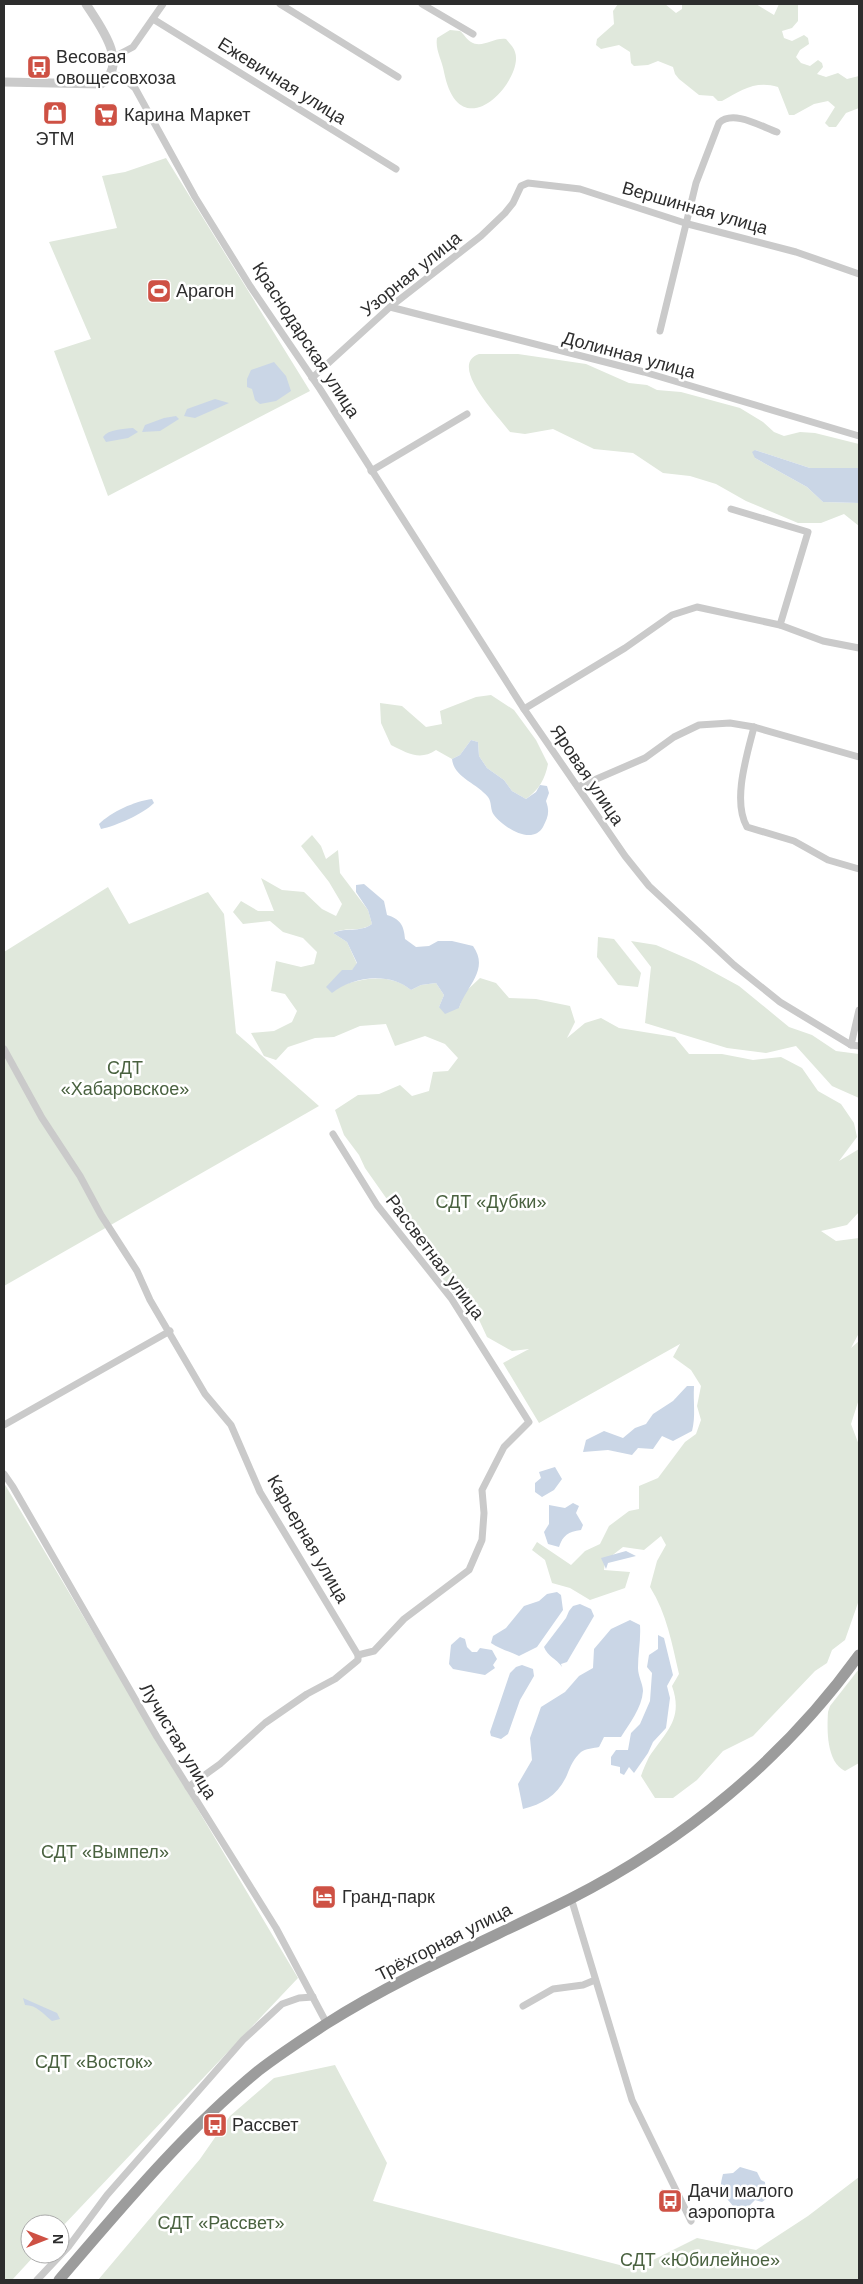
<svg xmlns="http://www.w3.org/2000/svg" width="863" height="2284" font-family="Arial,sans-serif">
	<rect width="100%" height="100%" fill="#fff"/>
	<g fill="#e0e8dc">
		<path d="M618,4H665L676,13L682,9V4H756L774,15L779,4H798V21L792,28L782,31L784,38L792,41L804,35L808,38L809,44L800,50L796,57L801,63L810,66L818,60L822,63L823,67L817,74L826,77L838,73L847,79L859,76V108L846,113L836,127H829L825,123L835,107L828,101L814,104L794,115H789L778,87C756,80 741,90 722,101H718L713,96L699,95L679,79L675,74L673,67L658,61L648,65L634,66L631,63L630,52L619,45L601,49L596,45L597,39L614,24L613,11Z"/>
		<path d="M450,30L460,31C464,34 467,40 471,42C482,49 494,37 506,39C509,43 514,47 515,52C525,79 460,152 444,72C442,60 435,50 437,38Z"/>
		<polygon points="166,158 310,391 108,496 54,351 91,339 49,242 117,228 102,176 125,172"/>
		<path d="M479,354H518L586,364L629,383L647,385L657,390L681,392L740,408L763,422L774,432L784,436L800,432L815,433L859,444V468H810L755,450V458L807,487L823,502L859,503V526L844,514L821,523H798L746,501L716,484L690,476L663,473L633,453L594,449L553,429L525,434L510,432C500,418 447,365 479,354Z"/>
		<path d="M491,695L514,710L536,740L548,764C545,779 539,790 526,799L512,791L504,780L487,768L479,756L478,742L471,740L460,755L452,759L436,750C420,761 407,753 391,745L381,723L380,703L402,706L426,727L442,724L440,711L476,697Z"/>
		<path d="M312,835L321,846L326,859L338,850L340,873L368,910L372,924C359,933 348,926 333,933L347,942L357,964L340,986C364,978 390,973 411,990L421,985L436,983L444,995L439,1007L459,1008L464,993L480,978L496,983L509,998L536,999L570,1006L575,1022L567,1038L585,1023L601,1018L619,1028L675,1037L689,1054H722L753,1060L781,1057L802,1068L818,1091L841,1104L854,1123L857,1137L839,1161L859,1149V1212L847,1225L821,1231L836,1241L859,1238V1333L851,1348L859,1341V1399L851,1424L859,1445V1600L845,1640L832,1650L827,1663L815,1671L753,1736L723,1751L697,1780L673,1798H655L641,1776C643,1770 646,1763 649,1757C665,1732 684,1720 672,1686L679,1674C672,1644 667,1614 650,1587L657,1561L666,1545L661,1536L644,1550L623,1547L605,1561L604,1570L630,1572L625,1588L590,1600L570,1588L552,1583L545,1560L532,1550L537,1542L571,1565L585,1551L600,1544L609,1526L629,1511L639,1509V1486L658,1478L685,1442L696,1434L701,1420L697,1406L701,1386L691,1370L673,1357L680,1344L539,1423L503,1363L529,1349L512,1351L487,1337L474,1309L463,1300L469,1288L453,1293L365,1168L359,1155L344,1135L335,1110L358,1095L379,1094L400,1085L412,1096L429,1091L433,1072L448,1071L458,1058L445,1044L425,1036L395,1046L386,1024L360,1026L334,1037L315,1038L288,1047L276,1060L264,1056L251,1033L274,1031L292,1022L297,1011L285,994L271,991L276,961L301,967L314,964L317,952L303,938L283,932L270,921L243,924L233,912L241,901L258,911H274L261,878L282,890L304,892L322,909L336,916L342,904L329,882L301,846Z"/>
		<polygon points="108,887 129,924 208,892 224,914 236,1033 319,1106 4,1286 4,952"/>
		<polygon points="598,937 614,939 641,973 638,987 618,985 597,957"/>
		<polygon points="631,941 656,945 695,962 739,986 789,1027 812,1035 836,1051 859,1054 859,1098 832,1086 796,1046 766,1053 727,1048 645,1023 651,967"/>
		<polygon points="4,1483 298,1978 60,2229 60,2224 30,2224 30,2254 36,2254 12,2280 4,2280"/>
		<path d="M859,1669V1763L845,1771C826,1762 827,1729 828,1712L830,1706Z"/>
		<polygon points="335,2065 387,2163 373,2201 635,2269 697,2238 756,2250 808,2216 859,2177 859,2280 98,2280 200,2159 230,2116 274,2078"/>
	</g>
	<g fill="#cad6e6">
		<polygon points="274,362 286,376 291,391 276,401 260,404 255,400 252,389 247,387 247,379 251,370"/>
		<polygon points="215,399 229,403 195,418 184,416 187,409"/>
		<polygon points="176,416 179,419 160,431 142,432 145,425 164,418"/>
		<path d="M133,428L138,432L128,438L106,442L103,437C109,429 123,429 133,428Z"/>
		<polygon points="755,450 810,468 859,468 859,503 823,502 807,487 755,458 752,452"/>
		<path d="M471,740L478,742L479,756L487,768L504,780L512,791L526,799L536,792L540,785L547,786L549,793L546,801C550,812 548,817 543,827C532,846 503,827 494,815C490,810 492,802 488,797C477,783 454,778 452,759L460,755Z"/>
		<path d="M152,799L154,803C143,814 116,826 101,829L99,824C111,812 135,801 152,799Z"/>
		<path d="M364,884L384,901L387,915C400,919 404,925 405,939L416,947L429,946L438,941H452L473,946C490,970 466,986 459,1008L445,1014L439,1007L444,995L436,983L421,985L411,990C390,972 353,976 332,993L326,987L342,970H352L357,963L347,942L333,933C346,927 360,933 372,924L368,910L356,892V885Z"/>
		<path d="M687,1386H694C693,1402 696,1416 692,1431L673,1441L662,1436L653,1449L638,1448L632,1455L608,1450L583,1452L586,1440L604,1431L623,1438L635,1428L646,1424L653,1414L673,1401Z"/>
		<polygon points="555,1467 562,1479 554,1490 542,1497 535,1492 535,1483 541,1478 539,1472"/>
		<path d="M573,1503L579,1506L576,1513L583,1525L581,1530C568,1532 563,1535 559,1547L548,1544L544,1532L549,1524V1505L565,1508Z"/>
		<polygon points="626,1551 636,1556 608,1563 606,1569 601,1558"/>
		<path d="M557,1592L561,1595L563,1610L537,1647L519,1656C509,1651 499,1649 491,1643L493,1636L506,1628L524,1606L539,1601L547,1594Z"/>
		<path d="M580,1604L591,1609L594,1616L567,1662L561,1664L562,1667C557,1659 547,1656 544,1647L566,1618L569,1611L573,1606Z"/>
		<path d="M630,1620L640,1625C641,1640 638,1654 638,1668C638,1676 643,1684 643,1691C642,1708 629,1724 621,1737H604L599,1747C594,1748 585,1749 581,1752C574,1758 570,1767 567,1775C558,1795 543,1804 523,1809L518,1784L532,1760L530,1738L541,1707L565,1692L579,1676L593,1668L594,1649L611,1629Z"/>
		<polygon points="658,1635 664,1638 673,1675 667,1686 670,1698 666,1728 653,1742 648,1753 634,1773 629,1767 624,1775 620,1773 620,1767 611,1765 611,1757 616,1750 628,1750 631,1733 640,1724 650,1701 652,1673 647,1667 649,1655 658,1649"/>
		<polygon points="460,1637 465,1639 467,1647 472,1652 477,1652 480,1648 492,1650 497,1659 493,1665 495,1668 485,1675 453,1669 449,1664 451,1645"/>
		<polygon points="522,1665 533,1669 534,1676 520,1700 508,1734 501,1739 491,1736 490,1732 510,1673 516,1667"/>
		<path d="M23,1998L57,2013L60,2019L52,2021C43,2014 37,2005 25,2005Z"/>
		<path d="M740,2167L757,2172L761,2180L765,2182L766,2199L762,2202L755,2200L748,2207L747,2212L742,2215L739,2206H733C722,2192 718,2193 723,2174L733,2173Z"/>
	</g>
	<g fill="none" stroke-linecap="round" stroke-linejoin="round">
		<g stroke="#cacaca" stroke-width="7">
			<polyline points="280,4 398,77"/>
			<polyline points="422,4 473,34"/>
			<polyline points="153,19 396,169"/>
			<polyline points="114,57 133,47 163,4"/>
			<polyline points="111,73 123,78 135,88 195,197 250,286 320,389 524,709 625,856 649,886 734,965 780,1002 851,1045 859,1046"/>
			<polyline points="390,307 644,372 859,436"/>
			<path d="M660,331L696,183L719,123C733,109 762,127 777,132"/>
			<polyline points="312,378 390,307 481,236 505,213 513,203 521,186 528,183 580,189 688,224 796,252 859,274"/>
			<polyline points="371,471 467,414"/>
			<polyline points="731,509 808,532 780,625"/>
			<polyline points="524,709 625,648 672,615 697,607 780,625 823,641 859,648"/>
			<path d="M754,727C747,755 732,801 747,827L794,841L828,860L859,869"/>
			<polyline points="578,787 645,758 674,737 699,725 730,723 754,727 859,757"/>
			<polyline points="851,1045 859,1010"/>
			<polyline points="4,1049 42,1118 80,1176 101,1215 137,1271 150,1300 205,1394 231,1425 260,1492 358,1655 358,1660 335,1679 307,1694 265,1723 220,1764 188,1787"/>
			<polyline points="333,1134 377,1205 451,1298 529,1422 504,1447 482,1490 484,1513 482,1540 469,1570 404,1619 374,1651 358,1655"/>
			<polyline points="4,1425 170,1331"/>
			<polyline points="4,1474 13,1487 157,1737 276,1928 327,2024"/>
			<polyline points="571,1898 632,2100 691,2221"/>
			<polyline points="523,2006 553,1989 583,1985 595,1980"/>
			<polyline points="37,2280 69,2246 107,2195 243,2040 282,2004 299,1998 313,1997"/>
		</g>
		<path stroke="#cacaca" stroke-width="9" d="M4,82L101,84C130,64 100,26 86,4"/>
		<path stroke="#9c9c9c" stroke-width="11" d="M59,2280C121,2208 184,2132 258,2071C280,2054 303,2039 326,2024C403,1975 488,1940 570,1899C684,1841 784,1759 859,1655"/>
	</g>
	<defs>
		<symbol id="bus-square" viewBox="-11 -11 22 22"><rect x="-9" y="-9" width="18" height="18" rx="4" fill="#ce5144" stroke="#fff"/><path d="M-5-6H5V4H4V6H2V4H-2V6H-4V4H-5ZM-3.5-4V0h7V-4ZM-3.5 1.2v1.5H-2V1.2ZM2 1.2v1.5H3.5V1.2Z" fill="#fff"/></symbol>
		<symbol id="shop-square" viewBox="-11 -11 22 22"><rect x="-9" y="-9" width="18" height="18" rx="4" fill="#ce5144" stroke="#fff"/><path d="M-5-2.5h2.3a2.7 3.5 0 0 1 5.4 0H5L5.5 6h-11ZM-1.5-2.5h3a1.5 2.3 0 0 0-3 0Z" fill="#fff"/></symbol>
		<symbol id="supermarket-square" viewBox="-11 -11 22 22"><rect x="-9" y="-9" width="18" height="18" rx="4" fill="#ce5144" stroke="#fff"/><path d="M-6-5.5h2.5l.6 2H6L4.5 2H-2.5L-4.4-4H-6ZM-1.5 3.2a1.3 1.3 0 1 0 .1 0ZM3 3.2a1.3 1.3 0 1 0 .1 0Z" fill="#fff"/></symbol>
		<symbol id="stadium-square" viewBox="-11 -11 22 22"><rect x="-9" y="-9" width="18" height="18" rx="4" fill="#ce5144" stroke="#fff"/><path d="M0-5a6.5 5 0 1 0 0 10a6.5 5 0 1 0 0-10ZM-3.5-1.8h7v3.6h-7Z" fill="#fff"/></symbol>
		<symbol id="hotel-square" viewBox="-11 -11 22 22"><rect x="-9" y="-9" width="18" height="18" rx="4" fill="#ce5144" stroke="#fff"/><path d="M-6-4.5h1.5V1H6V5H4.5V3h-9V5H-6ZM-4 0a1.8 1.8 0 1 1 3.6 0ZM.5 0V-2.5h3Q6-2.5 6 0Z" fill="#fff"/></symbol>
	</defs>
	<g fill-rule="evenodd">
		<use href="#bus-square" x="25" y="53" width="28" height="28"/>
		<use href="#shop-square" x="41" y="99" width="28" height="28"/>
		<use href="#supermarket-square" x="92" y="101" width="28" height="28"/>
		<use href="#stadium-square" x="145" y="277" width="28" height="28"/>
		<use href="#hotel-square" x="310" y="1883" width="28" height="28"/>
		<use href="#bus-square" x="201" y="2111" width="28" height="28"/>
		<use href="#bus-square" x="656" y="2187" width="28" height="28"/>
	</g>
	<g text-anchor="middle" stroke-width="5" stroke-linejoin="round" paint-order="stroke">
		<g font-size="18" fill="#2d2d2d" stroke="#fff" text-anchor="start">
			<text x="56" y="63">Весовая<tspan x="56" dy="21">овощесовхоза</tspan></text>
			<text x="124" y="121">Карина Маркет</text>
			<text x="55" y="145" text-anchor="middle">ЭТМ</text>
			<text x="176" y="297">Арагон</text>
			<text x="342" y="1903">Гранд-парк</text>
			<text x="232" y="2131">Рассвет</text>
			<text x="688" y="2197">Дачи малого<tspan x="688" dy="21">аэропорта</tspan></text>
		</g>
		<g font-size="18" fill="#2d2d2d" stroke="#fff">
			<text transform="translate(282 81) rotate(32)" y="6">Ежевичная улица</text>
			<text transform="translate(695 208) rotate(16)" y="6">Вершинная улица</text>
			<text transform="translate(411 274) rotate(-39)" y="6">Узорная улица</text>
			<text transform="translate(306 340) rotate(57)" y="6">Краснодарская улица</text>
			<text transform="translate(629 355) rotate(15)" y="6">Долинная улица</text>
			<text transform="translate(587 775) rotate(56)" y="6">Яровая улица</text>
			<text transform="translate(435 1257) rotate(53)" y="6">Рассветная улица</text>
			<text transform="translate(308 1539) rotate(60)" y="6">Карьерная улица</text>
			<text transform="translate(178 1741) rotate(59)" y="6">Лучистая улица</text>
			<text transform="translate(444 1942) rotate(-27)" y="6">Трёхгорная улица</text>
		</g>
		<g font-size="18" fill="#4a6240" stroke="#fff">
			<text x="125" y="1074">СДТ<tspan x="125" dy="21">«Хабаровское»</tspan></text>
			<text x="491" y="1208">СДТ «Дубки»</text>
			<text x="105" y="1858">СДТ «Вымпел»</text>
			<text x="94" y="2068">СДТ «Восток»</text>
			<text x="221" y="2229">СДТ «Рассвет»</text>
			<text x="700" y="2266">СДТ «Юбилейное»</text>
		</g>
	</g>
	<rect width="863" height="2284" fill="none" stroke="#2d2d2d" stroke-width="10"/>
	<g transform="translate(45 2239) rotate(90)"><circle r="24" fill="#ffffff" stroke="#ababab"/>
	<path d="M0-4L9 19L0 12L-9 19Z" fill="#ce5144"/>
	<text y="-8" font-size="14" font-weight="bold" text-anchor="middle" fill="#2d2d2d">N</text>
	</g>
</svg>
